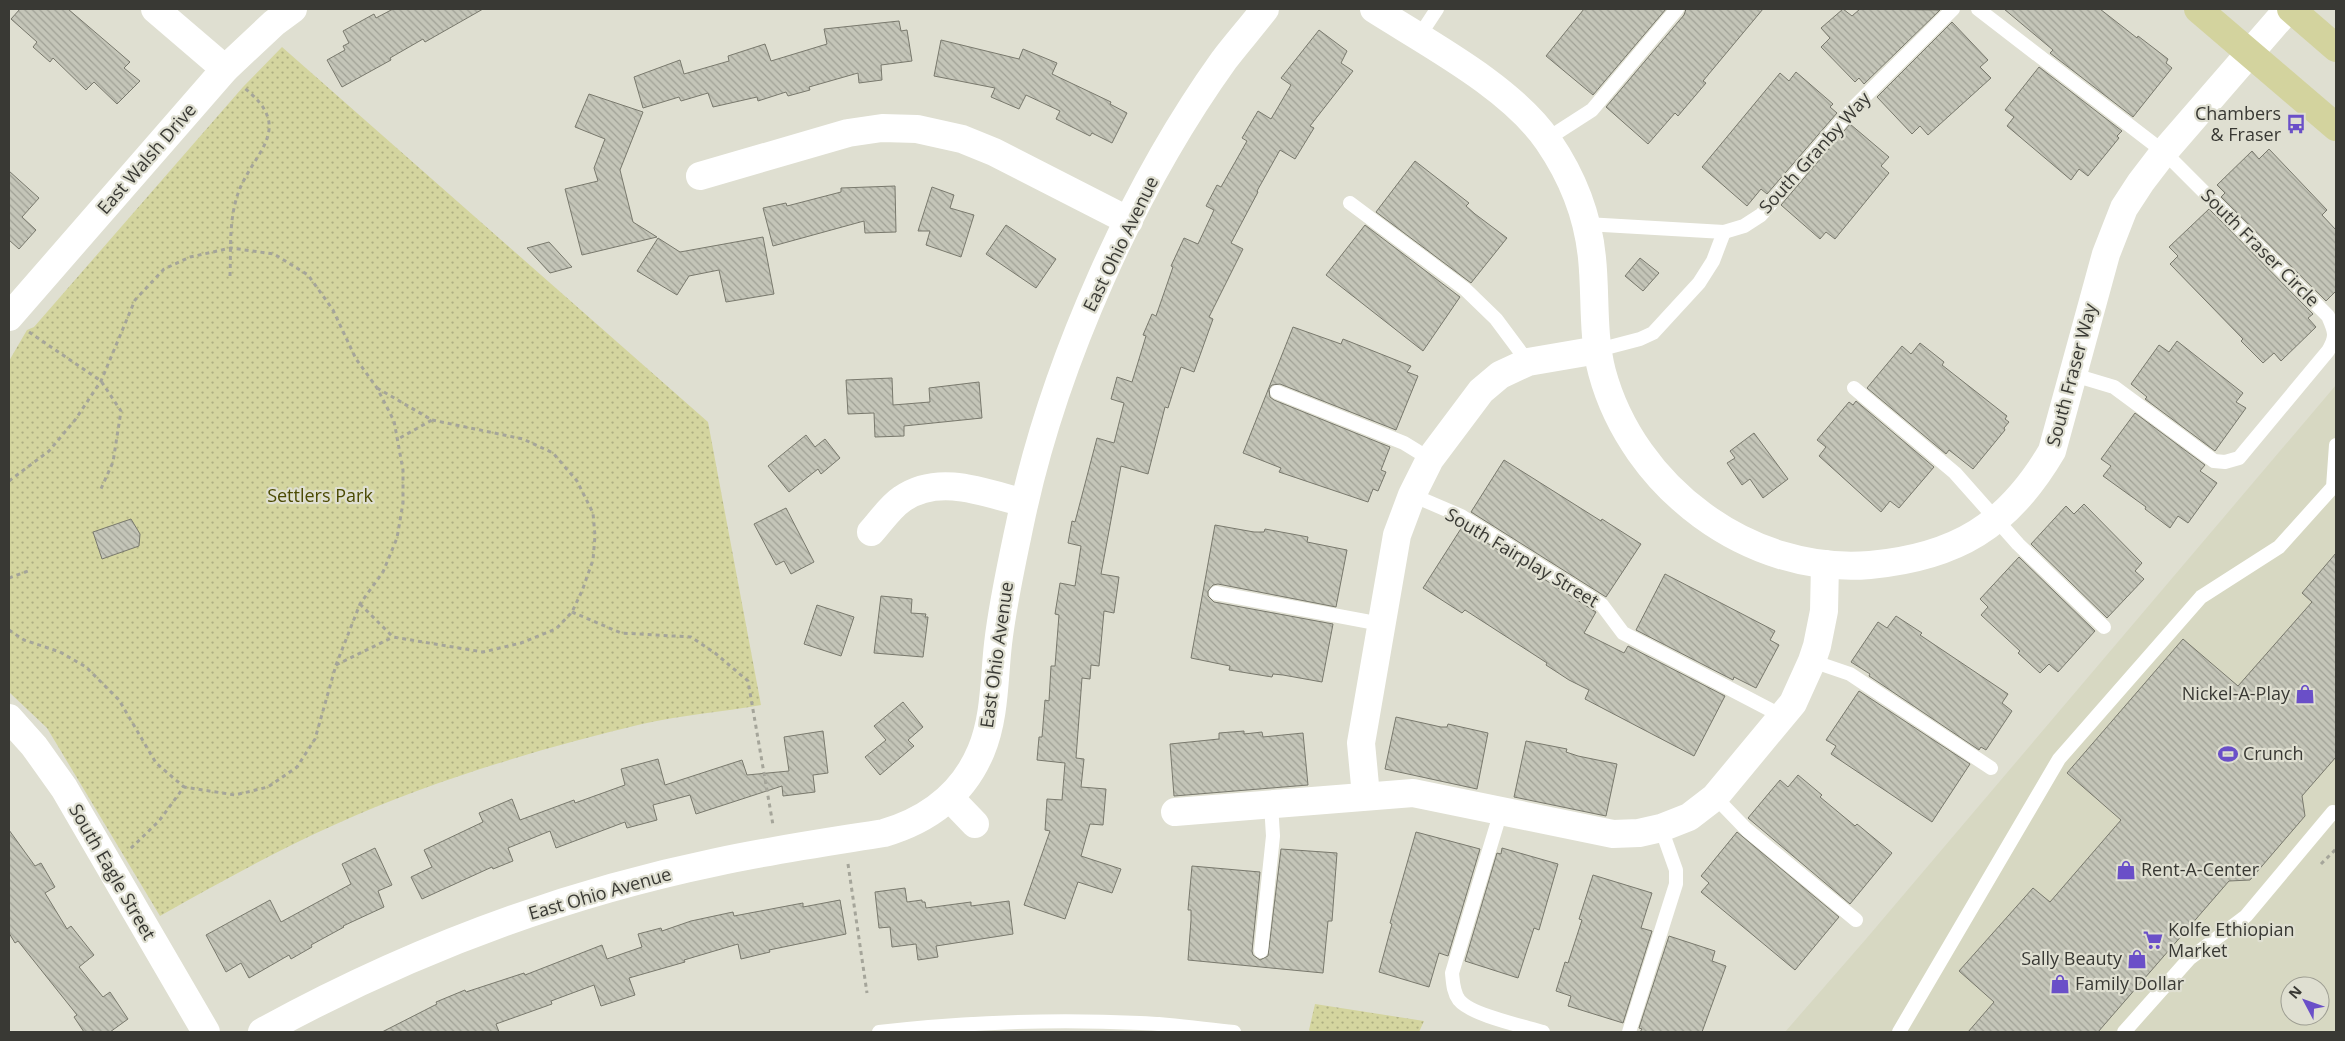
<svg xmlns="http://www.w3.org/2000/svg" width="2345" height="1041" font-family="'Open Sans',sans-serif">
	<defs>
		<pattern id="green-dots" width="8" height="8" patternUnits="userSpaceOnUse" patternTransform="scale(1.25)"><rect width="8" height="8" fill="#d4d59f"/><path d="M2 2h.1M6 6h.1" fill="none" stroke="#adae82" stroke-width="1.8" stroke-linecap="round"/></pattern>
		<pattern id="building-back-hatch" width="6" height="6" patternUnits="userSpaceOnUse" patternTransform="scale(1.25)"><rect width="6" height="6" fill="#c4c5b8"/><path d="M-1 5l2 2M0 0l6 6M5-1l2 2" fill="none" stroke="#a0a196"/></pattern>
	</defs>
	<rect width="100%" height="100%" fill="#dfdfd1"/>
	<path fill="#d7d8c2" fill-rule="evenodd" d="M2336,385V1032H1785L1866,939ZM2290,986H2320V1016H2290Z"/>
	<g fill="url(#green-dots)">
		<path d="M282,47L708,422L761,705C722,712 681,715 642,724C538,749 431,781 334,825C274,852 217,884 160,916L47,728L9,692V361L27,330L34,327L243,87Z"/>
		<polygon points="1315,1004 1424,1021 1419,1032 1311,1032 1309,1030"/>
	</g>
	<g fill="url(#building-back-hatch)" stroke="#79796d">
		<polygon points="20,9 68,9 130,62 124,68 140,81 117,104 94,82 86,90 53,58 50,62 33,47 37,42 11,19"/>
		<polygon points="393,9 483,9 425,42 423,39 390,58 391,60 342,87 327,60 345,50 343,46 349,43 343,31 374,14 376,18"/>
		<polygon points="1584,9 1666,9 1593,95 1546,56"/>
		<polygon points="1686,9 1763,9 1703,81 1706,83 1678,116 1675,113 1648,144 1606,107 1684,15"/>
		<polygon points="1843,9 1852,16 1860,9 1940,10 1864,84 1859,78 1855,82 1821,47 1830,38 1821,28"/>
		<polygon points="2004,9 2100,9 2137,38 2138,36 2168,59 2166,63 2172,68 2133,117 2050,53 2053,50"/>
		<polygon points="899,21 901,31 907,30 912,61 881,65 882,80 859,83 858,73 809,87 810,90 788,96 786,92 758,101 757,97 713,107 708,93 681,101 679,97 643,108 634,77 680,60 684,74 729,61 728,56 765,44 771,61 827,44 824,29"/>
		<polygon points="1952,22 1988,60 1980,67 1991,78 1928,135 1920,126 1912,134 1877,97"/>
		<polygon points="1319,30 1347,51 1341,63 1353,71 1310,126 1314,128 1295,159 1280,150 1257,191 1258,192 1231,243 1243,249 1209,317 1213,319 1194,372 1181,367 1168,408 1165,407 1148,474 1121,466 1101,574 1119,577 1114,613 1104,611 1099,666 1091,665 1090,679 1082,678 1076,758 1084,759 1081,787 1106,789 1103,825 1090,824 1081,856 1121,869 1112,893 1078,882 1065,919 1024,905 1050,831 1045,830 1047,799 1062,800 1065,763 1037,760 1039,737 1042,737 1045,700 1049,701 1051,666 1055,666 1059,615 1055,614 1060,583 1075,586 1081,546 1068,543 1072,521 1075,522 1097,438 1114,443 1124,403 1111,399 1117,377 1132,382 1146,336 1143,335 1152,314 1156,316 1173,267 1171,266 1184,238 1198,244 1214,210 1206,206 1217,185 1221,187 1247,141 1242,138 1258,111 1271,119 1291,85 1281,78"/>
		<polygon points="941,40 1019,59 1023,49 1057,63 1052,74 1111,102 1110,104 1127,113 1112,143 1092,133 1090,136 1056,119 1060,111 1026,95 1019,109 991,97 995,88 934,76"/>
		<polygon points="2039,67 2122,131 2117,136 2119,138 2088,176 2079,169 2071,180 2007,126 2014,117 2005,110"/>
		<polygon points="1796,72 1833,104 1830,107 1837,113 1767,194 1761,189 1747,206 1702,167 1780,73 1789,81"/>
		<polygon points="589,94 643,112 620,170 633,222 657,237 582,255 565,189 598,181 594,168 605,139 575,127"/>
		<polygon points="1850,124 1889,157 1881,166 1889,173 1835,239 1826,232 1820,239 1781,205"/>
		<polygon points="2269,149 2327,210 2322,215 2336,230 2336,291 2326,301 2221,197 2225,193 2217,185 2252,151 2259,159"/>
		<polygon points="1415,161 1469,203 1466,206 1475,214 1507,238 1471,283 1376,212"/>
		<polygon points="9,171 39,198 22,217 36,230 19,249 9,240"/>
		<polygon points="895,186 896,232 865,233 864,221 773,246 763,208 786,203 787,206 841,192 841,188"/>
		<polygon points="932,187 954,195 950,208 974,215 961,257 926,245 930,231 918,231"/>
		<polygon points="2209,209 2313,314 2308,318 2316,327 2281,361 2274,353 2263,363 2241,341 2243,339 2170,264 2178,256 2169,247"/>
		<polygon points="1006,225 1056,259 1036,288 986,254"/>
		<polygon points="1365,225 1460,297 1423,351 1326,275"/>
		<polygon points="763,237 774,294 726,302 719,270 689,276 677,295 637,271 658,238 680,252"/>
		<polygon points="549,242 572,267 550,273 527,248"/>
		<polygon points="1640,258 1659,273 1643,291 1625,276"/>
		<polygon points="1293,327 1341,344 1343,339 1411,366 1407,372 1418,376 1396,430 1280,384 1272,385 1269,389 1270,397 1274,400 1390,447 1381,470 1386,472 1378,491 1373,489 1368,502 1279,472 1281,468 1243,453"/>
		<polygon points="2177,341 2243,393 2236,402 2246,408 2215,451 2145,399 2147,397 2131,384 2159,345 2169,352"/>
		<polygon points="1920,343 1944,362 1942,365 2007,416 2005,419 2009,422 2004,428 2005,430 1973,469 1949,450 1946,454 1867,388 1902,346 1911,354"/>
		<polygon points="892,378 893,405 930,402 929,388 979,382 982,418 904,426 904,436 875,437 874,413 848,414 846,380"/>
		<polygon points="1856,401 1934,467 1899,508 1890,501 1881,512 1819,456 1826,447 1817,440 1849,402 1853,405"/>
		<polygon points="2135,413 2205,465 2200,471 2217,483 2188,523 2178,516 2170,528 2145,509 2146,507 2103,476 2111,466 2101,459"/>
		<polygon points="1754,433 1788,479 1763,498 1750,479 1742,485 1727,463 1735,458 1730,451"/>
		<polygon points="806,435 815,447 825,439 840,458 821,474 818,469 789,492 768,466"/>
		<polygon points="1504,460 1601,521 1602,519 1641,544 1606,597 1471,512"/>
		<polygon points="2084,504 2142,563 2135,571 2144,579 2107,618 2031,544 2066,506 2074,514"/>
		<polygon points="786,508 814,562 791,574 784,561 776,565 754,524"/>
		<polygon points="131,519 140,534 139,546 102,559 93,532"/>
		<polygon points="1215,525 1254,532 1264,532 1265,529 1308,537 1307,542 1347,550 1336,607 1218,584 1213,585 1208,591 1208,596 1214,602 1333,624 1322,682 1283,675 1273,674 1272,677 1229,670 1230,666 1191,658"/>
		<polygon points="1462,527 1596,612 1584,633 1624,653 1628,646 1725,696 1694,756 1585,699 1589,690 1569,680 1546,665 1547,663 1465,610 1462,613 1423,588"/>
		<polygon points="2336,553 2336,757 2302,796 2305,816 2250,880 2229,881 2098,1032 1968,1032 1994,1002 1959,971 2033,888 2050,902 2121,820 2067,773 2183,639 2238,686 2312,602 2302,593"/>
		<polygon points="2019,557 2095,631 2058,672 2049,664 2040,673 2018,653 2020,651 1981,615 1988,607 1980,599"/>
		<polygon points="1665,574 1775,631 1770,640 1779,645 1756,688 1734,677 1733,680 1636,630"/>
		<polygon points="881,596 912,599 911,613 926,614 925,617 928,617 923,657 874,653"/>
		<polygon points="817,605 854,617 841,656 804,644"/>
		<polygon points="1896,616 1922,633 1920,635 2008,694 2002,703 2012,711 1986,750 1981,747 1979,750 1869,676 1870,674 1851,662 1878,622 1887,628"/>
		<polygon points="1859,691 1970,764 1932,822 1831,754 1836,746 1826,740"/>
		<polygon points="903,702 923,727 908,740 914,746 880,775 865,757 886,740 874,726"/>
		<polygon points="1396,717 1441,727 1447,727 1448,724 1488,733 1477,789 1385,769"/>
		<polygon points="823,731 828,773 813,775 815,792 783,796 782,786 696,814 690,795 653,805 657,820 627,828 625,822 556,848 550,831 508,848 513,861 493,869 492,867 422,899 411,877 432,867 424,850 483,822 479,813 512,799 520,820 574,800 575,803 625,785 621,769 658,759 665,785 742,760 747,775 789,771 784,737"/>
		<polygon points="1244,731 1244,734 1262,732 1263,737 1303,733 1308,785 1174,796 1170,744 1219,739 1219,733"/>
		<polygon points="1526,741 1567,749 1566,752 1578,756 1617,764 1606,816 1514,797"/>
		<polygon points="1798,775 1822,795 1820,797 1855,826 1857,824 1892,853 1850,904 1748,818 1780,780 1788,787"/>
		<polygon points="9,830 35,866 41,863 55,887 45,893 67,929 71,926 94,955 79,967 103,997 110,992 128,1019 110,1032 84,1032 74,1017 77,1015 18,941 15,943 9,933"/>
		<polygon points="1416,832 1480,849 1448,956 1439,953 1429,987 1379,972 1392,924 1390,923"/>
		<polygon points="1737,832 1839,917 1795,970 1701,892 1709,883 1701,876"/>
		<polygon points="375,848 392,885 378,891 384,907 343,926 344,927 311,945 312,947 291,959 289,955 249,978 241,963 226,972 206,935 270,900 281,922 351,884 342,864"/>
		<polygon points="1502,848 1558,864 1539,930 1534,928 1518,978 1465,961 1497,853 1501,854"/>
		<polygon points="1281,849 1337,853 1332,921 1328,921 1323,973 1188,960 1191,920 1191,910 1188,910 1192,866 1260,872 1252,951 1253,955 1260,960 1268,956"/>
		<polygon points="1593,875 1652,893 1641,928 1652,931 1623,1023 1568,1006 1571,996 1556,991 1565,962 1568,963 1582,920 1579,919"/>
		<polygon points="905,888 907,902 922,900 922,902 925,902 926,908 971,902 971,906 1009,901 1013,934 936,946 938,957 918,960 916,944 892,947 890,927 879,928 875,892"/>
		<polygon points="840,900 846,934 769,950 770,952 741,959 738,944 684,960 685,962 629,978 635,995 601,1006 594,985 551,1001 552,1004 496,1024 499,1032 382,1032 437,1004 436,1002 465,990 466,992 524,973 525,975 602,945 607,959 642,947 638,934 661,928 662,931 691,921 733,912 734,916 803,903 803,907"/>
		<polygon points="1669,936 1715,951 1712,961 1726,966 1702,1032 1640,1032 1642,1029 1639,1028"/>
	</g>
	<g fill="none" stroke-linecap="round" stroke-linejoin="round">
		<g stroke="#a5a59a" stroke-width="3" stroke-dasharray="4 4" stroke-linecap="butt">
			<path d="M230,276C231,250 229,225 236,200C248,154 300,131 243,87"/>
			<polyline points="29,332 101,381 121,411 113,462 100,491"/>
			<polyline points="377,388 432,420 398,439"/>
			<polyline points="9,481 49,451 75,420 101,381 135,300 164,269 190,257 231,248 274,254 308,275 333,310 356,359 377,388 394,421 403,470 403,503 397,538 383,572 360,604 336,665 315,739 297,767 268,787 235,795 184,787 159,821 128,851"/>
			<polyline points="9,578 28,571"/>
			<polyline points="360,604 393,637 483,652 521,643 556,629 572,612 582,591 593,560 595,536 593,513 577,481 553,453 523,439 432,420"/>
			<polyline points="572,612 621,633 691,637 715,653 748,681 773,825"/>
			<polyline points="9,630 24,640 60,652 86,667 119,700 156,763 184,787"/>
			<polyline points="336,665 393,637"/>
			<polyline points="848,864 867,993"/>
			<polyline points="2321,864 2336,849"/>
		</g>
		<g stroke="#fff" stroke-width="14">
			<path d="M1978,9L2164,152L2328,316C2335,332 2337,336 2328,351L2239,458L2225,462L2214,461L2114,387L2074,375"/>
			<polyline points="1418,38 1437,9"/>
			<polyline points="1547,139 1592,110 1677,9"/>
			<polyline points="1350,203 1465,289 1496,319 1528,362"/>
			<polyline points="1586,224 1724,232 1744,226 1761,215 1853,108 1953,9"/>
			<polyline points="1598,350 1640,339 1653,333 1699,283 1713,261 1724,232"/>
			<polyline points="1854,388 1955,473 2018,544 2104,627"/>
			<polyline points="1277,392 1404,443 1430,459"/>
			<polyline points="1412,495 1461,516 1602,605 1623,633 1782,716"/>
			<polyline points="1216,593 1381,624"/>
			<polyline points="1812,661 1850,674 1991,768"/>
			<polyline points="1715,797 1747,830 1856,920"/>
			<path d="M1501,811L1452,973C1453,982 1453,992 1459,1000C1471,1015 1523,1026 1543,1032"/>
			<polyline points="1261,951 1273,836 1271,804"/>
			<path d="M879,1032C966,1022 1052,1019 1140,1023C1171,1024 1203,1029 1234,1032"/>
			<polyline points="1629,1032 1676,884 1676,870 1661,828"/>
			<polyline points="1899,1032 2059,759 2201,597 2279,547 2333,487 2336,445"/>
			<polyline points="2124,1032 2189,959 2246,916 2333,812 2336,814"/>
		</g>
		<g stroke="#fff" stroke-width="28">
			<polyline points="155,9 225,69"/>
			<path d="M1374,9C1429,44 1511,87 1548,141C1572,176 1588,216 1592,258C1596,296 1592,334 1602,372C1633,487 1749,575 1870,565C1956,557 2008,526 2052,451L2106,254L2124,208L2141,182L2164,152L2288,9"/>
			<polyline points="700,176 848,133 882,128 917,129 962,139 994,152 1129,221"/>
			<polyline points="9,317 225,69 274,23 293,9"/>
			<path d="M871,532C881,521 890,507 902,499C939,473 986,493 1024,503"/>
			<polyline points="9,718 34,746 64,788 206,1032"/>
			<polyline points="1366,796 1361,743 1397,535 1412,495 1430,459 1481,391 1500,375 1528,362 1598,350"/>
			<polyline points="950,798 975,824"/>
			<polyline points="1175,812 1413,793 1613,834 1639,833 1661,828 1689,817 1715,797 1793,703 1812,661 1817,646 1824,611 1825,564"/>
			<path d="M262,1032C404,954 558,895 717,862C772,850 828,842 884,833C928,820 963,794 981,751C995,718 994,679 998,644C1003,600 1013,557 1022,514C1055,362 1133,187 1224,60C1237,43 1252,26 1265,9"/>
		</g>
		<g stroke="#d3d39e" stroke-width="28">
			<polyline points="2198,9 2336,127"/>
			<polyline points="2291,9 2336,48"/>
		</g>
	</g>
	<defs>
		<symbol id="bus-bare" viewBox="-9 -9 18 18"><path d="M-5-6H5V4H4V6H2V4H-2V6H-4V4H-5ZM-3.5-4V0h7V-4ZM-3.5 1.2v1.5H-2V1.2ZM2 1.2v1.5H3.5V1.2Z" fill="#6a4fc8" stroke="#dfdfd1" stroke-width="2.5" paint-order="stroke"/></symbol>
		<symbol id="shop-bare" viewBox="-9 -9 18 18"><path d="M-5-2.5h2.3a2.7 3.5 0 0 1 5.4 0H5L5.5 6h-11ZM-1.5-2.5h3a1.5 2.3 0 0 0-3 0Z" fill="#6a4fc8" stroke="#dfdfd1" stroke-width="2.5" paint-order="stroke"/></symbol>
		<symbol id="stadium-bare" viewBox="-9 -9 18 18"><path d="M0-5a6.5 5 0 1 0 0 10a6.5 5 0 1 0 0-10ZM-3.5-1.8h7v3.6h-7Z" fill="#6a4fc8" stroke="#dfdfd1" stroke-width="2.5" paint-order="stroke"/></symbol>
		<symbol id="supermarket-bare" viewBox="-9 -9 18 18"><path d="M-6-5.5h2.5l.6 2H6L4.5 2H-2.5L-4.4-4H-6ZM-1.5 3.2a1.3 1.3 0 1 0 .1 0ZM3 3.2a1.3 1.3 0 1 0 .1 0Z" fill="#6a4fc8" stroke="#dfdfd1" stroke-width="2.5" paint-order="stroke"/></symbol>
	</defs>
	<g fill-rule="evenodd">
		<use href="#bus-bare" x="2282" y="110" width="28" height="28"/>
		<use href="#shop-bare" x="2291" y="680" width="28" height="28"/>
		<use href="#stadium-bare" x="2214" y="740" width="28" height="28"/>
		<use href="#shop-bare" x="2112" y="856" width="28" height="28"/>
		<use href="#supermarket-bare" x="2139" y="926" width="28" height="28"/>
		<use href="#shop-bare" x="2123" y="945" width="28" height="28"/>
		<use href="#shop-bare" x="2046" y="970" width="28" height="28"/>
	</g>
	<g text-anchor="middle" stroke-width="4.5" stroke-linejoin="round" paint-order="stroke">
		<g font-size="18" fill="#393934" stroke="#dfdfd1" text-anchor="start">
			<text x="2281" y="120" text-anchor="end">Chambers<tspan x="2281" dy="21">&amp; Fraser</tspan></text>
			<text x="2290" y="700" text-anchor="end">Nickel-A-Play</text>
			<text x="2243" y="760">Crunch</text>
			<text x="2141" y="876">Rent-A-Center</text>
			<text x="2168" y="936">Kolfe Ethiopian<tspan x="2168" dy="21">Market</tspan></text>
			<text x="2122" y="965" text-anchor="end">Sally Beauty</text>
			<text x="2075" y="990">Family Dollar</text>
		</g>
		<g font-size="18" fill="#393934" stroke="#dfdfd1">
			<text transform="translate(1815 153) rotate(-48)" y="6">South Granby Way</text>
			<text transform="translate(147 159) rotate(-49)" y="6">East Walsh Drive</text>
			<text transform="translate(1121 244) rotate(-64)" y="6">East Ohio Avenue</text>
			<text transform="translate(2260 248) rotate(45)" y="6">South Fraser Circle</text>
			<text transform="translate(2072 375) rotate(-75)" y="6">South Fraser Way</text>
			<text transform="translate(1522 558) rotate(31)" y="6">South Fairplay Street</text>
			<text transform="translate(997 655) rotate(-82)" y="6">East Ohio Avenue</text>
			<text transform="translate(112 872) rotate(60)" y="6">South Eagle Street</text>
			<text transform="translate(600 894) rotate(-16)" y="6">East Ohio Avenue</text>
		</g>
		<g font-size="18" fill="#4b4a03" stroke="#dfdfd1">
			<text x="320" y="502">Settlers Park</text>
		</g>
	</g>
	<rect width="2345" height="1041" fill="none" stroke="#393934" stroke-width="20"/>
	<g transform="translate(2305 1001) rotate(311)"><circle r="24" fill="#dfdfd1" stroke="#9d9d92"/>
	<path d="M0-4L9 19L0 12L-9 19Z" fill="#6a4fc8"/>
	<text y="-8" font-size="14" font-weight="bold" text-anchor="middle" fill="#393934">N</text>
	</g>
</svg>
